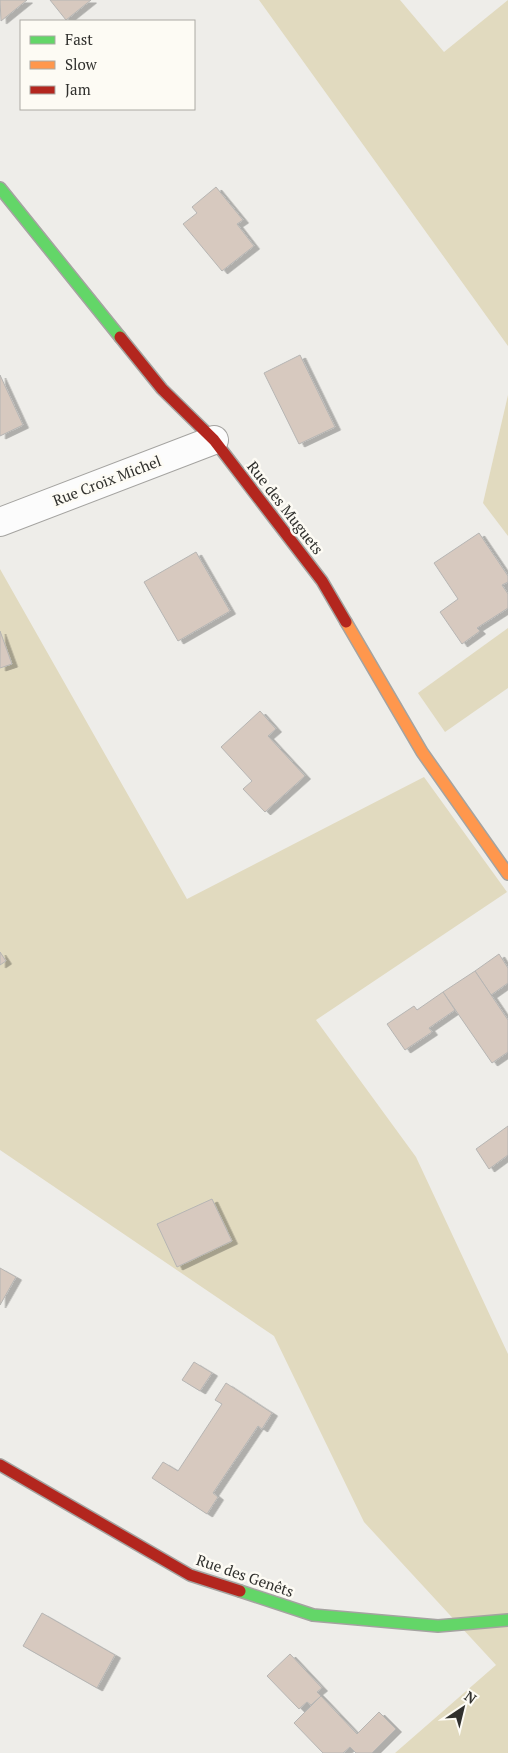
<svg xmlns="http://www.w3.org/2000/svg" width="508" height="1753" font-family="'PT Serif',serif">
	<defs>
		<filter id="shadow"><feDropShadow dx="5.5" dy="3" stdDeviation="0" flood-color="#0004"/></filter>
	</defs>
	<rect width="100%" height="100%" fill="#eeede9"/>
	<g fill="#e1dabf">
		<polygon points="259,0 400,0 444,52 508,0 508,346"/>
		<polygon points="508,395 508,536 483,503"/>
		<polygon points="0,569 187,899 424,777 507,892 316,1020 416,1157 508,1354 508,1753 395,1753 496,1665 364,1522 274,1336 0,1150"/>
		<polygon points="508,628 508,688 445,732 418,693"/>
	</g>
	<g fill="#d7c9bf" stroke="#b6b5b3" filter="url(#shadow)">
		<polygon points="0,0 27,0 1,21"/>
		<polygon points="50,0 91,0 66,20"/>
		<polygon points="216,187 243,220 237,224 254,246 222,271 183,224 197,213 192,207"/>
		<polygon points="300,355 335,427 299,444 264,373"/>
		<polygon points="0,375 23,425 0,436"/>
		<polygon points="479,533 508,576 508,582 502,585 508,594 508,608 477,628 480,631 462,644 440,612 458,599 434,563"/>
		<polygon points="196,552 230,611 178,641 144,582"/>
		<polygon points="0,631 12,664 0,668"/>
		<polygon points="260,711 276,729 268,736 305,776 265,812 243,789 252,781 221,747"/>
		<polygon points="0,952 6,961 0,965"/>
		<polygon points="499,954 508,968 508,983 491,995 475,971"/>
		<polygon points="475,971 508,1020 508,1052 492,1063 443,992"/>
		<polygon points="443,992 455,1010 429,1028 432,1032 405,1050 387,1024 414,1006 417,1010"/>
		<polygon points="508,1126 508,1155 489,1169 476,1149"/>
		<polygon points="212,1199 232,1241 177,1267 157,1224"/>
		<polygon points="0,1268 16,1277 0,1305"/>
		<polygon points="194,1362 212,1373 200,1391 182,1380"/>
		<polygon points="226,1383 272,1413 262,1429 258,1426 213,1493 218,1497 207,1514 152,1478 163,1462 178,1471 222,1404 215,1400"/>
		<polygon points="42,1613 115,1655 97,1688 23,1646"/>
		<polygon points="290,1654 322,1688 317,1692 321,1696 311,1705 307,1702 299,1709 267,1676"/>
		<polygon points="321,1696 357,1734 379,1712 396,1729 372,1753 356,1753 350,1747 343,1753 323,1753 294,1723"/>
	</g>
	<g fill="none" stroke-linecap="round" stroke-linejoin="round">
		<defs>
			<polyline id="street" points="0,522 214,440"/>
			<g id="fast">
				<polyline points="0,188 120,337"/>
				<polyline points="240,1591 313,1615 438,1626 508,1620"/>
			</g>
			<polyline id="slow" points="346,622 422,752 508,874"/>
			<g id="jam">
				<polyline points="120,337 162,389 214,440 322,581 346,622"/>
				<polyline points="0,1465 190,1575 240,1591"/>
			</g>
		</defs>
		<use href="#street" stroke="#a4a3a0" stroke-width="30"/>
		<use href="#fast" stroke="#a4a3a0" stroke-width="14"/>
		<use href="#slow" stroke="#a4a3a0" stroke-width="14"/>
		<use href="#jam" stroke="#a4a3a0" stroke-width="14"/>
		<use href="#street" stroke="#fcfcfc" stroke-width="28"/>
		<use href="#fast" stroke="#63d668" stroke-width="11"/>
		<use href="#slow" stroke="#ff974d" stroke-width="11"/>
		<use href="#jam" stroke="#b3261e" stroke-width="11"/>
	</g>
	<g text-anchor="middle" stroke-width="5" stroke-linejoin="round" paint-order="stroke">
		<g font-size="15" fill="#30302d" stroke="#fdfbf4">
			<text transform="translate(107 481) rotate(-21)" y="5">Rue Croix Michel</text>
			<text transform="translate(285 508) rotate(52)" y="5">Rue des Muguets</text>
			<text transform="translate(245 1576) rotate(19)" y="5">Rue des Genêts</text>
		</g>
	</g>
	<rect x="20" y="20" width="175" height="90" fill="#fdfbf4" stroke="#abaaa4"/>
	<rect x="30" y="36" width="25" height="8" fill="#63d668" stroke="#abaaa4"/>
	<text x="65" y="45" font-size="15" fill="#30302d">Fast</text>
	<rect x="30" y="61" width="25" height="8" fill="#ff974d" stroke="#abaaa4"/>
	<text x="65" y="70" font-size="15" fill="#30302d">Slow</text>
	<rect x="30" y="86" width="25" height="8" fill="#b3261e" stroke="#abaaa4"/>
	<text x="65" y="95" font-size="15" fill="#30302d">Jam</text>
	<g transform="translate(463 1708) rotate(35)" stroke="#fdfbf4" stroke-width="4" paint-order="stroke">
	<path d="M0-4L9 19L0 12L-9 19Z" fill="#30302d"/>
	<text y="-8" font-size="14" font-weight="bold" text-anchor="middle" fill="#30302d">N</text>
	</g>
</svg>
